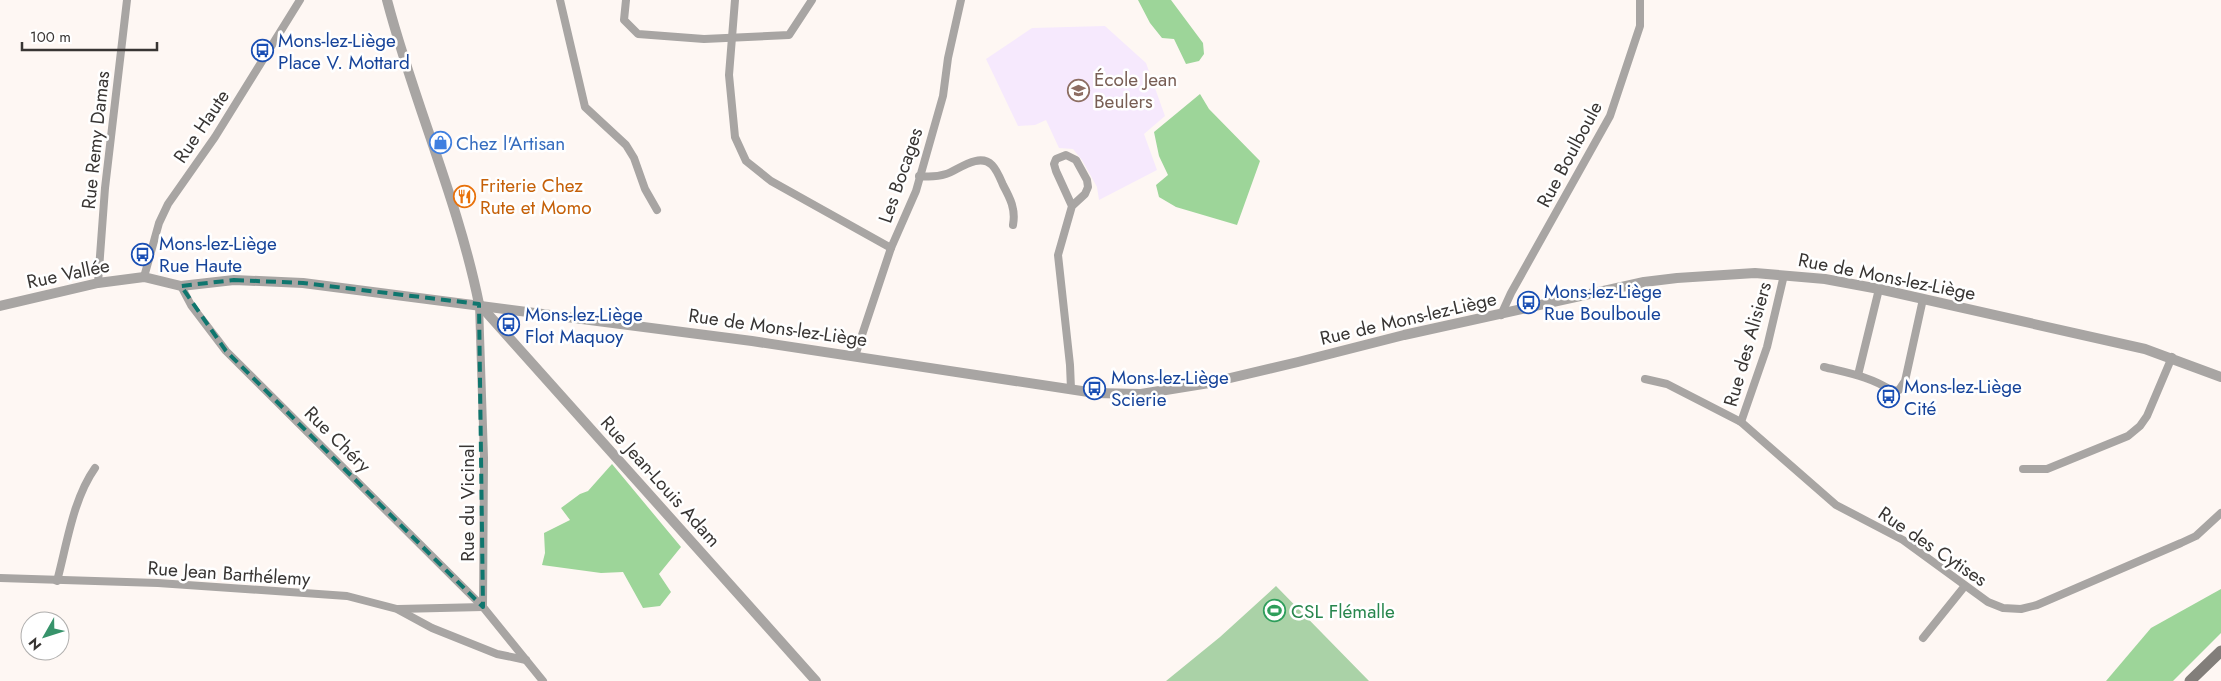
<svg xmlns="http://www.w3.org/2000/svg" width="2221" height="681" font-family="Jost,sans-serif">
	<rect width="100%" height="100%" fill="#fef7f3"/>
	<polygon fill="#f6e9fd" points="1105,26 1146,63 1165,116 1144,134 1157,170 1099,200 1097,187 1082,160 1073,149 1059,148 1046,120 1035,125 1018,126 986,59 1032,28"/>
	<polygon fill="#aad2a7" points="1276,586 1369,681 1166,681 1220,637"/>
	<g fill="#9dd599">
		<polygon points="1138,0 1171,0 1203,43 1204,54 1199,61 1186,64 1174,39 1162,38 1150,23"/>
		<polygon points="1200,94 1209,109 1260,161 1237,225 1176,207 1159,197 1156,185 1168,175 1159,156 1154,132"/>
		<polygon points="612,464 681,547 659,574 671,592 660,606 643,608 623,572 601,573 542,565 545,553 544,533 570,520 561,508 580,494 588,491"/>
		<polygon points="2221,589 2221,633 2173,681 2106,681 2151,628"/>
	</g>
	<g fill="none" stroke-linecap="round" stroke-linejoin="round">
		<g stroke="#a8a5a3" stroke-width="8">
			<polyline points="560,0 585,107 626,145 634,158 645,189 657,210"/>
			<polyline points="626,0 624,20 638,34 704,39 789,35 812,0"/>
			<polyline points="735,0 729,75 735,137 746,161 771,181 891,248"/>
			<path d="M919,176C928,177 937,177 946,174C958,170 979,152 992,165C997,170 1000,178 1003,185C1010,198 1016,209 1013,225"/>
			<polyline points="144,277 159,223 168,204 215,137 300,0"/>
			<polyline points="98,283 105,188 127,0"/>
			<polyline points="181,286 191,305 226,351 483,607 543,681"/>
			<polyline points="479,304 484,458 483,607"/>
			<polyline points="1501,315 1511,293 1610,116 1640,26 1640,0"/>
			<polyline points="855,356 891,248 916,191 943,96 948,58 961,0"/>
			<path d="M1824,367C1848,373 1872,377 1892,391L1899,390L1905,381L1923,299"/>
			<polyline points="1858,375 1879,289"/>
			<polyline points="1645,379 1667,384 1741,422 1836,505 1903,540 1988,602 2003,608 2021,609 2037,605 2181,543 2196,536 2221,513"/>
			<polyline points="1071,389 1070,365 1058,255 1072,206 1085,194 1088,187 1087,180 1076,160 1066,155 1056,159 1054,164 1056,171 1072,206"/>
			<polyline points="1741,422 1767,347 1784,275"/>
			<polyline points="2023,469 2047,469 2128,436 2140,426 2147,416 2172,357"/>
			<polyline points="0,578 158,583 347,596 397,609 432,628 497,654 526,660"/>
			<path d="M57,581C67,544 73,499 95,468"/>
			<polyline points="398,609 483,607"/>
			<polyline points="1923,638 1964,587"/>
		</g>
		<g stroke="#a8a5a3" stroke-width="10">
			<path d="M387,0C414,103 458,200 479,304"/>
			<polyline points="479,304 816,681"/>
			<polyline points="0,306 98,283 144,277 181,286 234,280 303,283 752,341 1095,393 1141,394 1209,383 1298,362 1404,335 1644,282 1677,278 1755,273 1825,279 1879,289 2145,349 2221,377"/>
		</g>
		<polyline stroke="#827e7a" stroke-width="11" points="2190,681 2221,651"/>
	</g>
	<path fill="none" stroke="#0f766e" stroke-width="4" stroke-dasharray="10 6" stroke-linejoin="round" d="M234,280L303,283L479,304L483,607L226,351L181,286Z"/>
	<defs>
		<symbol id="bus-ring" viewBox="-11 -11 22 22"><circle r="9.5" fill="#fff" stroke="#1a4fb4" stroke-width="1.5"/><path d="M-5-6H5V4H4V6H2V4H-2V6H-4V4H-5ZM-3.5-4V0h7V-4ZM-3.5 1.2v1.5H-2V1.2ZM2 1.2v1.5H3.5V1.2Z" fill="#1a4fb4"/></symbol>
		<symbol id="school-ring" viewBox="-11 -11 22 22"><circle r="9.5" fill="#fff" stroke="#8d6e63" stroke-width="1.5"/><path d="M0-5L7-2L0 1L-7-2ZM-4 1L0 2.5L4 1V4Q0 6-4 4Z" fill="#8d6e63"/></symbol>
		<symbol id="shop-ring" viewBox="-11 -11 22 22"><circle r="9.5" fill="#fff" stroke="#3f7fe0" stroke-width="1.5"/><path d="M-5-2.5h2.3a2.7 3.5 0 0 1 5.4 0H5L5.5 6h-11ZM-1.5-2.5h3a1.5 2.3 0 0 0-3 0Z" fill="#3f7fe0"/></symbol>
		<symbol id="restaurant-ring" viewBox="-11 -11 22 22"><circle r="9.5" fill="#fff" stroke="#e8710a" stroke-width="1.5"/><path d="M-5-6h1v4h1v-4h1v4h1v-4h1v5L-1.5 .5V6h-2V.5L-5-1ZM5-6V6H3V1.5H1.5Q1.5-4 5-6Z" fill="#e8710a"/></symbol>
		<symbol id="stadium-ring" viewBox="-11 -11 22 22"><circle r="9.5" fill="#fff" stroke="#2e9e5b" stroke-width="1.5"/><path d="M0-5a6.5 5 0 1 0 0 10a6.5 5 0 1 0 0-10ZM-3.5-1.8h7v3.6h-7Z" fill="#2e9e5b"/></symbol>
	</defs>
	<g fill-rule="evenodd">
		<use href="#bus-ring" x="250" y="38" width="25" height="25"/>
		<use href="#school-ring" x="1066" y="78" width="25" height="25"/>
		<use href="#shop-ring" x="428" y="130" width="25" height="25"/>
		<use href="#restaurant-ring" x="452" y="184" width="25" height="25"/>
		<use href="#bus-ring" x="130" y="242" width="25" height="25"/>
		<use href="#bus-ring" x="1516" y="290" width="25" height="25"/>
		<use href="#bus-ring" x="496" y="312" width="25" height="25"/>
		<use href="#bus-ring" x="1082" y="376" width="25" height="25"/>
		<use href="#bus-ring" x="1876" y="384" width="25" height="25"/>
		<use href="#stadium-ring" x="1262" y="598" width="25" height="25"/>
	</g>
	<g text-anchor="middle" stroke-width="5" stroke-linejoin="round" paint-order="stroke">
		<g font-size="19" fill="#164399" stroke="#fff" text-anchor="start">
			<text x="278" y="47">Mons-lez-Liège<tspan x="278" dy="22">Place V. Mottard</tspan></text>
			<text x="159" y="250">Mons-lez-Liège<tspan x="159" dy="22">Rue Haute</tspan></text>
			<text x="1544" y="298">Mons-lez-Liège<tspan x="1544" dy="22">Rue Boulboule</tspan></text>
			<text x="525" y="321">Mons-lez-Liège<tspan x="525" dy="22">Flot Maquoy</tspan></text>
			<text x="1111" y="384">Mons-lez-Liège<tspan x="1111" dy="22">Scierie</tspan></text>
			<text x="1904" y="393">Mons-lez-Liège<tspan x="1904" dy="22">Cité</tspan></text>
		</g>
		<g font-size="19" fill="#785e54" stroke="#fff" text-anchor="start">
			<text x="1094" y="86">École Jean<tspan x="1094" dy="22">Beulers</tspan></text>
		</g>
		<g font-size="19" fill="#383533" stroke="#fff">
			<text transform="translate(201 126) rotate(-56)" y="7">Rue Haute</text>
			<text transform="translate(95 140) rotate(-84)" y="7">Rue Remy Damas</text>
			<text transform="translate(1569 154) rotate(-62)" y="7">Rue Boulboule</text>
			<text transform="translate(900 175) rotate(-71)" y="7">Les Bocages</text>
			<text transform="translate(68 273) rotate(-12)" y="7">Rue Vallée</text>
			<text transform="translate(1887 276) rotate(11)" y="7">Rue de Mons-lez-Liège</text>
			<text transform="translate(1408 318) rotate(-13)" y="7">Rue de Mons-lez-Liège</text>
			<text transform="translate(778 327) rotate(8)" y="7">Rue de Mons-lez-Liège</text>
			<text transform="translate(1747 344) rotate(-74)" y="7">Rue des Alisiers</text>
			<text transform="translate(338 439) rotate(45)" y="7">Rue Chéry</text>
			<text transform="translate(661 481) rotate(48)" y="7">Rue Jean-Louis Adam</text>
			<text transform="translate(467 503) rotate(-90)" y="7">Rue du Vicinal</text>
			<text transform="translate(1933 546) rotate(34)" y="7">Rue des Cytises</text>
			<text transform="translate(229 573) rotate(4)" y="7">Rue Jean Barthélemy</text>
		</g>
		<g font-size="19" fill="#366cbe" stroke="#fff" text-anchor="start">
			<text x="456" y="150">Chez l'Artisan</text>
		</g>
		<g font-size="19" fill="#c56008" stroke="#fff" text-anchor="start">
			<text x="480" y="192">Friterie Chez<tspan x="480" dy="22">Rute et Momo</tspan></text>
		</g>
		<g font-size="19" fill="#27864d" stroke="#fff" text-anchor="start">
			<text x="1291" y="618">CSL Flémalle</text>
		</g>
	</g>
	<g transform="translate(45 636) rotate(231)"><circle r="24" fill="#ffffff" stroke="#afaead"/>
	<path d="M0-4L9 19L0 12L-9 19Z" fill="#37936b"/>
	<text y="-8" font-size="14" font-weight="bold" text-anchor="middle" fill="#383533">N</text>
	</g>
	<path d="M22 42v8h135v-8" fill="none" stroke="#383533" stroke-width="2.5"/>
	<text x="30" y="42" font-size="15" fill="#383533" stroke="#ffffff" stroke-width="4" paint-order="stroke">100 m</text>
</svg>
